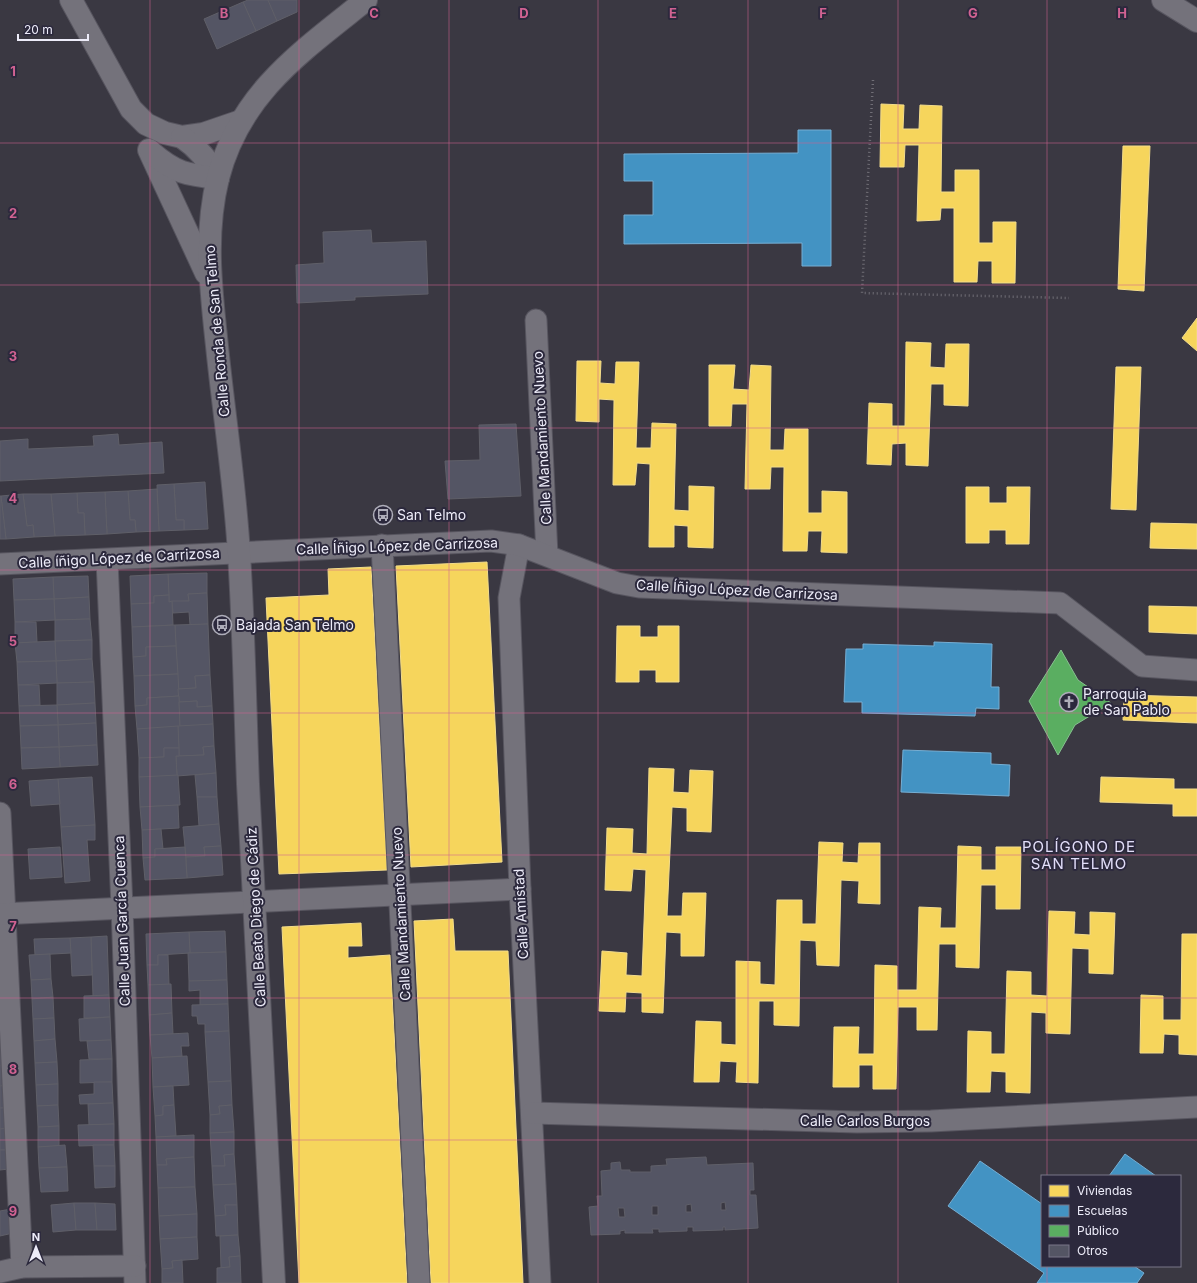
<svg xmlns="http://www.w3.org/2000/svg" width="1197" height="1283" font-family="Inter,sans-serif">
	<rect width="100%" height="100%" fill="#3a3842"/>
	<g fill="#f6d55c" stroke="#f3dc8b">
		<polygon points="881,104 904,105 903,129 919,129 920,105 942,106 941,192 955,192 955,170 979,170 979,243 993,243 993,222 1016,222 1015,283 992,283 992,261 978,261 977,282 954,282 954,208 941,208 940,220 917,221 919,145 905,145 904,167 880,167"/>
		<polygon points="1123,146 1150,146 1144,291 1118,289"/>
		<polygon points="1197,318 1197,351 1182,338"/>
		<polygon points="906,342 931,343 930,367 945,368 946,344 969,344 968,406 944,405 944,384 931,384 928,466 906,465 906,443 892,444 891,465 867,464 869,403 892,404 892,426 905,426"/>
		<polygon points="577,361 601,361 600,383 615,384 616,362 639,362 636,448 651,448 652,423 676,424 674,510 689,511 689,486 714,487 713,548 688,547 688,526 674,525 674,547 649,547 650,464 637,463 635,485 613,485 614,400 599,399 599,422 576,421"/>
		<polygon points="709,365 735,365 733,389 749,390 751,365 771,366 770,450 784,450 785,429 808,429 808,513 822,513 822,491 847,492 847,553 821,552 822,531 808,531 807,551 783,551 784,467 771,467 770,489 745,489 747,404 732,404 731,426 709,426"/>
		<polygon points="1116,367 1141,367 1136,510 1111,509"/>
		<polygon points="966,487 989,487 989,503 1007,503 1007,487 1030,487 1029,544 1006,544 1006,530 989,530 989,543 966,543"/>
		<polygon points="1151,523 1197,524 1197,549 1150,548"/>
		<polygon points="487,562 502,862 411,867 396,566"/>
		<polygon points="371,567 387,870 279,874 266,598 329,595 328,569"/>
		<polygon points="1149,606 1197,607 1197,634 1149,632"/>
		<polygon points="617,626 640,626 640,637 658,637 658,626 679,626 679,682 656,682 656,670 639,670 639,682 616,682"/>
		<polygon points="1124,695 1197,697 1197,723 1123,720"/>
		<polygon points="649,768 674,769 673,792 689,793 690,770 713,771 711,832 687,831 687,808 672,807 667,916 682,916 683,893 706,893 704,956 681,956 681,933 666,932 663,1013 642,1012 642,993 626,992 625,1012 599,1011 602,951 627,953 626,975 642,976 646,870 633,869 631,891 605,890 607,828 633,829 632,853 647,854"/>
		<polygon points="1101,777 1174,779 1174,789 1197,789 1197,816 1173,816 1173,804 1100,802"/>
		<polygon points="819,842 843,843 842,862 858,863 859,843 880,843 880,904 858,903 859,881 841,880 839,966 817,965 816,941 800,940 799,1026 774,1025 774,1001 759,1001 758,1083 736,1082 737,1062 720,1061 719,1082 694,1082 696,1021 721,1022 721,1044 736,1045 736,961 760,962 760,984 775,985 777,900 802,900 802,924 816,924"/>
		<polygon points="958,846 981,847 981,870 996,870 996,847 1021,847 1020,909 996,909 996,885 981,885 979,968 956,967 956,944 939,944 937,1030 917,1030 917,1007 898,1007 896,1089 873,1089 873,1065 859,1065 859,1087 833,1087 834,1027 859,1027 858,1054 874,1054 875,965 897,966 897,990 917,990 919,907 941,908 940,928 956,928"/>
		<polygon points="1049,911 1075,912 1074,934 1090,935 1090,912 1115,913 1113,974 1089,973 1089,949 1072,948 1070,1034 1046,1033 1046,1013 1031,1012 1030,1093 1006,1092 1006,1072 991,1071 990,1092 967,1092 968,1031 991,1032 991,1054 1005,1054 1007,971 1031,972 1031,995 1047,996"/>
		<polygon points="453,919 455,951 508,951 523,1283 431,1283 414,921"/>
		<polygon points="361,923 362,946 348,946 348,958 390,955 407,1283 299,1283 282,927"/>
		<polygon points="1182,934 1197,934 1197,1055 1179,1054 1179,1035 1164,1034 1163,1053 1140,1053 1141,995 1163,996 1163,1020 1181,1020"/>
	</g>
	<g fill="#4393c3" stroke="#76aed3">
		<polygon points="798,130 831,130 831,266 802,266 802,243 624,244 624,215 653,215 653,181 624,181 624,154 798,153"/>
		<polygon points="934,642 992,644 991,687 999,687 999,709 976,708 975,716 862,713 862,702 844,702 846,649 863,649 863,644 934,646"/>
		<polygon points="903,750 991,753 991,764 1010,765 1009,796 901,792"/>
		<polygon points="1125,1154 1156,1176 1109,1176"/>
		<polygon points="980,1161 1042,1204 1042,1266 1134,1266 1144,1273 1137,1283 1037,1283 1044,1273 948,1206"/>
	</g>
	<polygon fill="#5aae61" stroke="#86c18f" points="1061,650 1078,680 1111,703 1075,725 1058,755 1029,701"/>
	<g fill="#545564" stroke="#5f5f68" fill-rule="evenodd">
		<polygon points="248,0 268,0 277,21 256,31 243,2"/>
		<polygon points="268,0 297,0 297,12 277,21"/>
		<polygon points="243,2 256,31 217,49 204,19"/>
		<polygon points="371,230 372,243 426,241 428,294 355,297 355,300 297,303 296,265 324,263 323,232"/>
		<polygon points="516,424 521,496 448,499 445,461 480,460 479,425"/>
		<polygon points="118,434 119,445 162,442 164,473 0,481 0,441 28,439 28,449 94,446 93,436"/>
		<polygon points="205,482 208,529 184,530 184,520 176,520 174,484"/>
		<polygon points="174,484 176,520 184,520 184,530 159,531 157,485"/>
		<polygon points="157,489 159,531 136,532 135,520 130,520 128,491"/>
		<polygon points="128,491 130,520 135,520 136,532 107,534 105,492"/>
		<polygon points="105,492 107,534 85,535 84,513 78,513 77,493"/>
		<polygon points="77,493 78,513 84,513 85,535 55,536 51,494"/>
		<polygon points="23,494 51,494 55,536 34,537 33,525 27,526"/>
		<polygon points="23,494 27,526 33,525 34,537 6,539 1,496"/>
		<polygon points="0,496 1,496 6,539 0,539"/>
		<polygon points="207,573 207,593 188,594 189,601 169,602 168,574"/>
		<polygon points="168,574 169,595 154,596 154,603 131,604 130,576"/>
		<polygon points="88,576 89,597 54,599 53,577"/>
		<polygon points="53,577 54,599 14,600 13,579"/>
		<polygon points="207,593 208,624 190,625 189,612 173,613 172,601 189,601 188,594"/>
		<polygon points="169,595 169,602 172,601 173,625 132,627 131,604 154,603 154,596"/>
		<polygon points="89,597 90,619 55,620 54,599"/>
		<polygon points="54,599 55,620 15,622 14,600"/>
		<polygon points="90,619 92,640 55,641 55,620"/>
		<polygon points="15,622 36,622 37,642 15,643"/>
		<polygon points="208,624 210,675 195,676 196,688 178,689 175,625"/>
		<polygon points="175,625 176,646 146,647 146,656 133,657 132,627"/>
		<polygon points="92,640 92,659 56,661 55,641"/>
		<polygon points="55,641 56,661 17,662 15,643"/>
		<polygon points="176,646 178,674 134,676 133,657 146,656 146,647"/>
		<polygon points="92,659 94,682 57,683 56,661"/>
		<polygon points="56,661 57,683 18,685 17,662"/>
		<polygon points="178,674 179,696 147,698 147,705 135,706 134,676"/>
		<polygon points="210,675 212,706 197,707 197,701 179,702 178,689 196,688 195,676"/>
		<polygon points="94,682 95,703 57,705 57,683"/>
		<polygon points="18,685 39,685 40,705 19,706"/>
		<polygon points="179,696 180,727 137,729 135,706 147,705 147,698"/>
		<polygon points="197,701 197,707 212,706 213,724 180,727 179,702"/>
		<polygon points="95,703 96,723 58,725 57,705"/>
		<polygon points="57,705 58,725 20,726 19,706"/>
		<polygon points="96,723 97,745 59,747 58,725"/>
		<polygon points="213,724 214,746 203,747 204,755 179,756 178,726"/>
		<polygon points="58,725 59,747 21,748 20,726"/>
		<polygon points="178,726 179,748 164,748 164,757 139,758 137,729"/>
		<polygon points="97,745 98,765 60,767 59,747"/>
		<polygon points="214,746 216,773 177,776 176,756 204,755 203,747"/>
		<polygon points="59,747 60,767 22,769 21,748"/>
		<polygon points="164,748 179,748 179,756 176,756 177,776 139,777 139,758 164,757"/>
		<polygon points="216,773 217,797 197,797 195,775"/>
		<polygon points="178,775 180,805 140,807 139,777"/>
		<polygon points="92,777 95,825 61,827 58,779"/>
		<polygon points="58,779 60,804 31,806 29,781"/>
		<polygon points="197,797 217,797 219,824 199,826"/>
		<polygon points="178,805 179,828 142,830 140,807"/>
		<polygon points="219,824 221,846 204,847 205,856 186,857 183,827"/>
		<polygon points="95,825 95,840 87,840 90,881 65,883 61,827"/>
		<polygon points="161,829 163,849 155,849 155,857 143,858 142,830"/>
		<polygon points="221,846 223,875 187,878 186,857 205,856 204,847"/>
		<polygon points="60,847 62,877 30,879 28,849"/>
		<polygon points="185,847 187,878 145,880 143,858 155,857 155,849"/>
		<polygon points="225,931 226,952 190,953 189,932"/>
		<polygon points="189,932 190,953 158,955 158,965 147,965 146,934"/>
		<polygon points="107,936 109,995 93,996 91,937"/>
		<polygon points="91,937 92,975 72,976 70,938"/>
		<polygon points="70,938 71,953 35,955 34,939"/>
		<polygon points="226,952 227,980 189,981 188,953"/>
		<polygon points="50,954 51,979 31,980 29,955"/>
		<polygon points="158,955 168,955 169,985 148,985 147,965 158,965"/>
		<polygon points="51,979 53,997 32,999 31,980"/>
		<polygon points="227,980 228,1004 200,1005 200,990 189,991 189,981"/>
		<polygon points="171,984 172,1013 149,1015 148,985"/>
		<polygon points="109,995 110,1017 84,1018 84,996"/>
		<polygon points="53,997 54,1018 33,1019 32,999"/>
		<polygon points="228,1004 229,1031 205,1032 205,1024 198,1024 197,1016 192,1016 192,1005"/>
		<polygon points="172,1013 173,1034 150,1035 149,1015"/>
		<polygon points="110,1017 111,1040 80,1041 79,1019"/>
		<polygon points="54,1018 55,1039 34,1041 33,1019"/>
		<polygon points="229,1031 231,1081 208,1082 205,1032"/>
		<polygon points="188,1033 189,1046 181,1046 182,1056 152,1058 150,1035"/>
		<polygon points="55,1039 57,1062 35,1063 34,1041"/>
		<polygon points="111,1040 112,1059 89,1059 87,1041"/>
		<polygon points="0,1042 3,1042 5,1065 0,1066"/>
		<polygon points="187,1056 189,1085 153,1087 152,1058"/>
		<polygon points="112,1059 112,1082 80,1083 80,1060"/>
		<polygon points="57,1062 58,1084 36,1085 35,1063"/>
		<polygon points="5,1065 6,1085 0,1086 0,1066"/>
		<polygon points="231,1081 232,1105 219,1106 220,1114 210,1115 208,1082"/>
		<polygon points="94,1082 112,1082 113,1103 80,1104 79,1095 94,1094"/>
		<polygon points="58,1084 58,1105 37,1106 36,1085"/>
		<polygon points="6,1085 6,1108 0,1108 0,1086"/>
		<polygon points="173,1086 174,1105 163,1106 163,1115 155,1116 153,1087"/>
		<polygon points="113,1103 114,1124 89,1125 88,1104"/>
		<polygon points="58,1105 59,1126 38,1127 37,1106"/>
		<polygon points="174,1105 176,1136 156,1137 155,1116 163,1115 163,1106"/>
		<polygon points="232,1105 234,1132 210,1133 210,1115 220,1114 219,1106"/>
		<polygon points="0,1108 6,1108 7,1128 0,1129"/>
		<polygon points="114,1124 114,1145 79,1146 78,1125"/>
		<polygon points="59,1126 59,1146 38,1147 38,1127"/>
		<polygon points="7,1128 8,1150 0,1150 0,1129"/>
		<polygon points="234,1132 234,1154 224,1155 225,1166 212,1166 210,1133"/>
		<polygon points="194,1135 194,1157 166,1159 167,1165 157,1165 156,1137"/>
		<polygon points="65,1145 67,1167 39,1168 38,1147"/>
		<polygon points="93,1145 114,1145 115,1166 94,1166"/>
		<polygon points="0,1150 8,1150 9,1169 0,1170"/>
		<polygon points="234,1154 236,1184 213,1185 212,1166 225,1166 224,1155"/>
		<polygon points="194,1157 195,1187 158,1188 157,1165 167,1165 166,1159"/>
		<path d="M706,1157L707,1165L753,1163L754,1190H750V1195H756L758,1228L725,1230V1227H723V1230L693,1231V1227H687V1231L659,1232V1229H652L653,1233H625V1230L620,1231V1234L591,1235L589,1207L598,1206L597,1196H602L601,1171L611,1170V1163L620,1162L621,1170H630V1172H651V1166L667,1165L666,1159ZM725,1202L726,1210H721V1203ZM691,1204L692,1212H686V1205ZM652,1206H658V1215H652ZM618,1208H624L625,1217H619Z"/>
		<polygon points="94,1166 115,1166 115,1187 95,1188"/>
		<polygon points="67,1167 68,1191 41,1192 39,1168"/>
		<polygon points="236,1184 237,1205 225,1205 226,1215 215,1216 213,1185"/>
		<polygon points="195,1187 197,1214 159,1216 158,1188"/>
		<polygon points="74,1203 76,1230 53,1232 51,1205"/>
		<polygon points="74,1203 95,1203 97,1230 76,1230"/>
		<polygon points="95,1203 115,1204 116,1230 97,1230"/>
		<polygon points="225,1205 237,1205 238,1235 216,1236 215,1216 226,1215"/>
		<polygon points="11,1209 13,1233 0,1236 0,1211"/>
		<polygon points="197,1214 197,1237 160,1239 159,1216"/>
		<polygon points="238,1235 240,1256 229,1257 230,1267 221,1268 220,1236"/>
		<polygon points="197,1237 198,1259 172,1261 173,1268 162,1269 160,1239"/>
		<polygon points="240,1256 241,1283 217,1283 217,1268 230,1267 229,1257"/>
		<polygon points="182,1260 183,1283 162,1283 162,1269 173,1268 172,1261"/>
	</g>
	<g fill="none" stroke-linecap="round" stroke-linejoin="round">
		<defs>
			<g id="street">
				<polyline points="536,320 547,555"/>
				<polyline points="382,545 419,1283"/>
				<polyline points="519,545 509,598 520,889 540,1283"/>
				<polyline points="107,560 122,907 135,1283"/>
				<polyline points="0,564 491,541 519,545 617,583 639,587 1060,603 1142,666 1197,670"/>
				<polyline points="0,813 22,1267"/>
				<polyline points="0,914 520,889"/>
				<polyline points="532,1113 857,1122 931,1121 1197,1107"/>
				<polyline points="0,1272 22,1267 135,1266"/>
			</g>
			<g id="secondary">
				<polyline points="71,0 131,109 146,124 165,133 182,137 203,134 241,121"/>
				<polyline points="1163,0 1197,21"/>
				<path d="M182,137C198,148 209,161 218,178"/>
				<polyline points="149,150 206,273"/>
				<path d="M151,152C175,173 187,175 218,178"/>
				<path d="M274,1283C266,1117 256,950 248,784C245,707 244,631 239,554C235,485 224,415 217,346C211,290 204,234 218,178C240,93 301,52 366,0"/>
			</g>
		</defs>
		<use href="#street" stroke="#57555f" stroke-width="23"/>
		<use href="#secondary" stroke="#57555f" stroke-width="24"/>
		<polyline stroke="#706e76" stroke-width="2.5" stroke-dasharray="1 3" stroke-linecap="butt" points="873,80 862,293 1069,298"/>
		<use href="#street" stroke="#74727b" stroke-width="21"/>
		<use href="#secondary" stroke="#74727b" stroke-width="22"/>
	</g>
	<path fill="none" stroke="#d16292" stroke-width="1" stroke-opacity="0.55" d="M150,0V1283M299,0V1283M449,0V1283M598,0V1283M748,0V1283M898,0V1283M1047,0V1176M0,143H1197M0,285H1197M0,428H1197M0,570H1197M0,713H1197M0,855H1197M0,998H1197M0,1140H1197M1047,1266V1283"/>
	<defs>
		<symbol id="bus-ring" viewBox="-11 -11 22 22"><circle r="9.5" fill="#2c293d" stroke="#aeadb9" stroke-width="1.5"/><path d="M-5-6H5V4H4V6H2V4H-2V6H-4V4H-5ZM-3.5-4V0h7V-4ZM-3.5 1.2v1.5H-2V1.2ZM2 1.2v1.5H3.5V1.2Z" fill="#aeadb9"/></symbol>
		<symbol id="church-ring" viewBox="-11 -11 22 22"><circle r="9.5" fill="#2c293d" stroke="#aeadb9" stroke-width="1.5"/><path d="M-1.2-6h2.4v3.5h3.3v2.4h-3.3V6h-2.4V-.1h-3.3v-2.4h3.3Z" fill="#aeadb9"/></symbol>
	</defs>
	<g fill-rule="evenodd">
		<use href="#bus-ring" x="372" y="504" width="22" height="22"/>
		<use href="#bus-ring" x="211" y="614" width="22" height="22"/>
		<use href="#church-ring" x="1058" y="691" width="22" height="22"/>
	</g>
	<g text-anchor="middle" stroke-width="4" stroke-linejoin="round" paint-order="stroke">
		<g font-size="14" fill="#edecf9" stroke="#2c293d">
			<text transform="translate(217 331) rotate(-95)" y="5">Calle Ronda de San Telmo</text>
			<text transform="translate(542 438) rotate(-93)" y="5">Calle Mandamiento Nuevo</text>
			<text transform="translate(397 546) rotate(-2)" y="5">Calle Íñigo López de Carrizosa</text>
			<text transform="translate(119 558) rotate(-3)" y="5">Calle íñigo López de Carrizosa</text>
			<text transform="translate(737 590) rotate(3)" y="5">Calle Íñigo López de Carrizosa</text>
			<text transform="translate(401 914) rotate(-93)" y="5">Calle Mandamiento Nuevo</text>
			<text transform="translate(521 914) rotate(-93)" y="5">Calle Amistad</text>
			<text transform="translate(256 917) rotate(-93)" y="5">Calle Beato Diego de Cádiz</text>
			<text transform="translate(122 921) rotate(-92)" y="5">Calle Juan García Cuenca</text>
			<text x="865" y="1126">Calle Carlos Burgos</text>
		</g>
		<g font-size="14" fill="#edecf9" stroke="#2c293d" text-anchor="start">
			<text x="397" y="520">San Telmo</text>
			<text x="236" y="630">Bajada San Telmo</text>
			<text x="1083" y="699">Parroquia<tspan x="1083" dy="16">de San Pablo</tspan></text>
		</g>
		<g font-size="15" letter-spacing="1" fill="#e1ddf8" stroke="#2c293d">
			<text x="1079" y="852">POLÍGONO DE<tspan x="1079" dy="17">SAN TELMO</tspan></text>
		</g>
	</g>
	<g font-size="13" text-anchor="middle" font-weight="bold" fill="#d16292" stroke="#2c293d" stroke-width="4" stroke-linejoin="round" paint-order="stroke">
		<text x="224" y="18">B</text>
		<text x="374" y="18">C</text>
		<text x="524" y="18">D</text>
		<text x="673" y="18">E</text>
		<text x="823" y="18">F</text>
		<text x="973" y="18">G</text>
		<text x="1122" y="18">H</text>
		<text x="13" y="76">1</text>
		<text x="13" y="218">2</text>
		<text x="13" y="361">3</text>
		<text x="13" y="503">4</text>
		<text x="13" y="646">5</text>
		<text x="13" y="789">6</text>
		<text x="13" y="931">7</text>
		<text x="13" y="1074">8</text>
		<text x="13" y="1216">9</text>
	</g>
	<rect x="1041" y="1175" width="140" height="92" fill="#2c293d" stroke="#797788"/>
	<rect x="1049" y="1185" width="20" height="12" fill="#f6d55c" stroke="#797788"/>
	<text x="1077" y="1195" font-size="12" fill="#edecf9">Viviendas</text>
	<rect x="1049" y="1205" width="20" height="12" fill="#4393c3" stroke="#797788"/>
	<text x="1077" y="1215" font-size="12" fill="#edecf9">Escuelas</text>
	<rect x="1049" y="1225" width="20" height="12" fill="#5aae61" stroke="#797788"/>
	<text x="1077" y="1235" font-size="12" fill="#edecf9">Público</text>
	<rect x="1049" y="1245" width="20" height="12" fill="#545564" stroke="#797788"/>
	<text x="1077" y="1255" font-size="12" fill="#edecf9">Otros</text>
	<g transform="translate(36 1247)" stroke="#2c293d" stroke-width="3" paint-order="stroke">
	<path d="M0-3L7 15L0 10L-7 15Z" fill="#edecf9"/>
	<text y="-6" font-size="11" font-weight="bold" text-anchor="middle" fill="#edecf9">N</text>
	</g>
	<path d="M18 34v6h70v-6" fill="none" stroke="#edecf9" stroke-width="2"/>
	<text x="24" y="34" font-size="12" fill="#edecf9" stroke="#2c293d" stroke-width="3" paint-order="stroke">20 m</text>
</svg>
